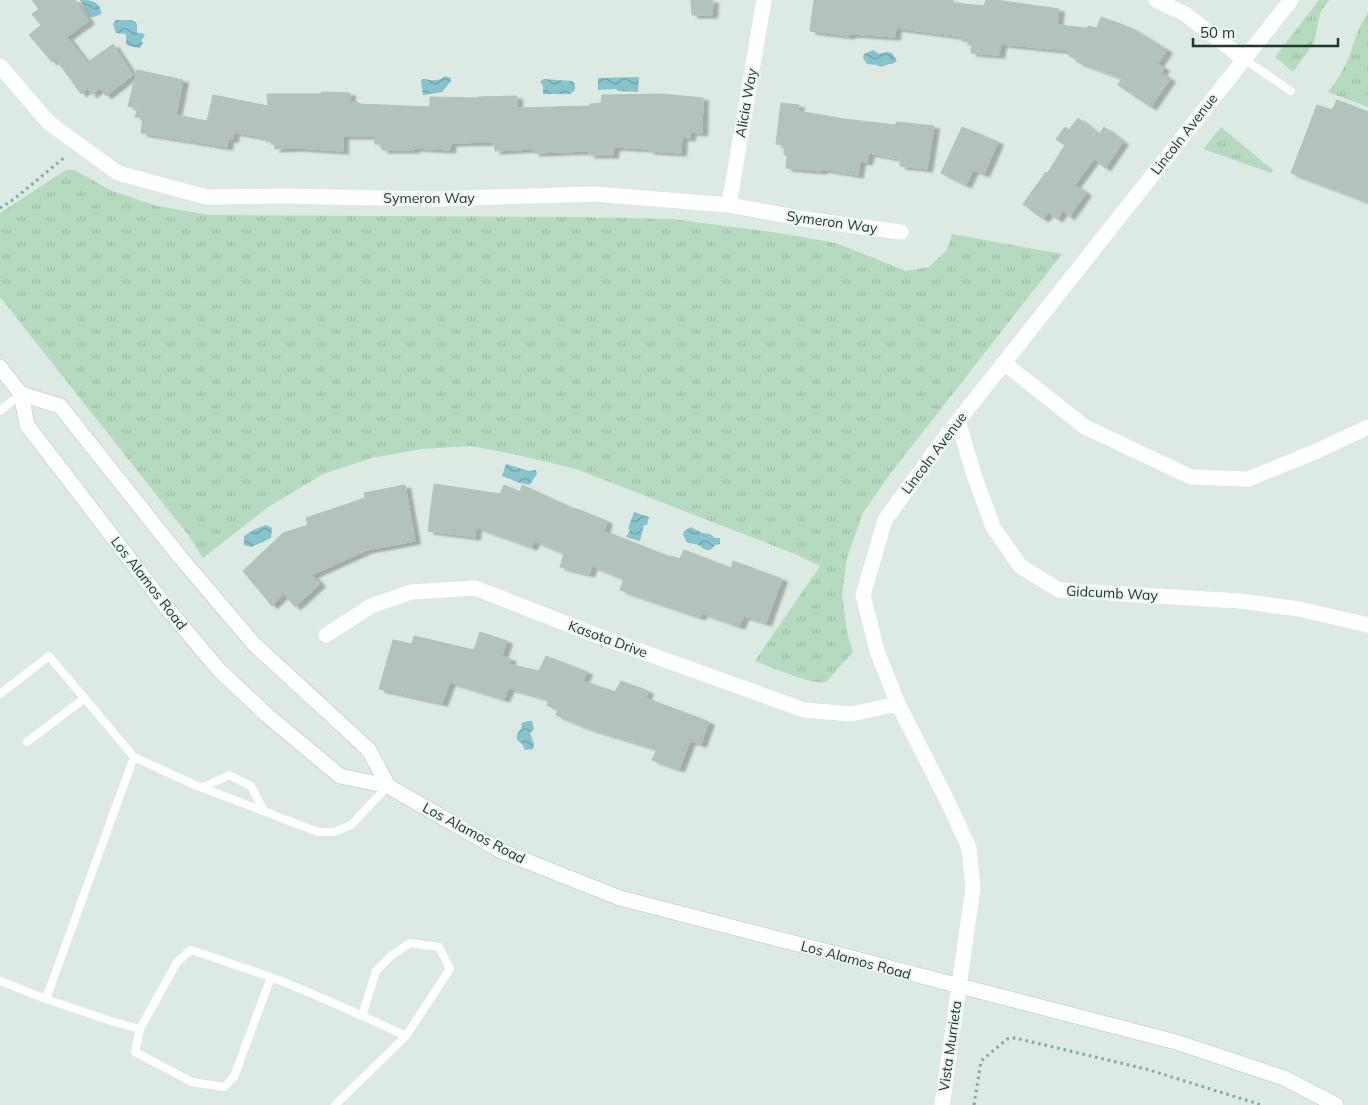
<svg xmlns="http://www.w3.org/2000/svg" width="1368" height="1105" font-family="Mulish,sans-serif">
	<defs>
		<pattern id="grass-tufts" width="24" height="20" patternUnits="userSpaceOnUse" patternTransform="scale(1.25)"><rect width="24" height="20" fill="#b6dabf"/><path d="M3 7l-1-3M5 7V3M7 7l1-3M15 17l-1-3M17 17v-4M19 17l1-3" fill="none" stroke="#9cbca5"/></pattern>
		<pattern id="water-waves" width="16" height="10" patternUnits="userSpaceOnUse" patternTransform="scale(1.25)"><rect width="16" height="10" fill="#86c3cd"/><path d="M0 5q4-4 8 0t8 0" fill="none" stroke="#6d9fa7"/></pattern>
		<filter id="shadow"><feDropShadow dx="5.5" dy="3" stdDeviation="1" flood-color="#0004"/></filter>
	</defs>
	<rect width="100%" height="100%" fill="#dde9e3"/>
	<g fill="url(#grass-tufts)">
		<polygon points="1319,0 1329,0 1320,13 1314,43 1293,72 1275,57"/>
		<path d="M1368,13V107L1328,92C1337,80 1345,68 1350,54C1356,37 1358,28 1368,13Z"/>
		<polygon points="1221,127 1273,170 1271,173 1203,149"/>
		<path d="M66,170H74L112,191L157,206L209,215L577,217L672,219L779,233L836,243L906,271L929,267L947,250L952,234L1062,254L890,474L863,513L847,557L842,595L847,633L853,652L826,682C811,685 771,667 755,661L820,566L795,554L576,469L518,455L471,446L421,449L372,458L323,474L268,507L203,558L189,536L0,297V213Z"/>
	</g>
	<g fill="url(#water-waves)">
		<path d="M80,0C90,0 101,1 101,14L94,17H90Z"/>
		<polygon points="116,20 131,20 136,22 137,25 137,33 142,33 145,35 141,41 143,43 140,48 129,46 126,44 126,34 116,33 113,24"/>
		<polygon points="873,50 879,54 887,52 892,53 897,61 892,64 889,64 880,67 877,65 867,64 863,58 864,54"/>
		<path d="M445,76L451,78V81L442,92L423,95L421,81L423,79C431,80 439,82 445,76Z"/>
		<polygon points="639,77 638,92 618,91 616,89 598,90 598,78"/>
		<polygon points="544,79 572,81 575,84 575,90 570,94 543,94 543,86 540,82"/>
		<path d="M506,464L529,471L536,470L537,474C534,477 532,482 530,484C527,487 508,478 502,476Z"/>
		<polygon points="634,512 649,517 647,525 644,525 640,541 626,537 630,530 628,529"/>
		<polygon points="266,525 272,528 271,538 251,547 244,545 244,536 255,529"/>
		<path d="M691,527L702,533L710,534L715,538H720V544L715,545C707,556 704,547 696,544C696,544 687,543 687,542L683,535L684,531Z"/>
		<path d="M528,721H532L534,729L530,733L534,744L533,749L525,750L522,744L517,740C516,735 518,732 521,729L522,723Z"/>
	</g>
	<g fill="#b3c3bc" stroke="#b0c2ba" filter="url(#shadow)">
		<polygon points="32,0 75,0 89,21 67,37 87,63 113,44 133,75 106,96 100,88 91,95 88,88 81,94 56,59 52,62 29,35 41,25 32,14 39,9"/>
		<polygon points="691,0 713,0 712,15 692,15"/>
		<polygon points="814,0 953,0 953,3 984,6 986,0 996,0 1059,9 1057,25 1087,28 1088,26 1097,28 1101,17 1131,28 1167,50 1158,64 1164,68 1161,73 1170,79 1151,107 1118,85 1122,78 1077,62 1077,59 1069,56 1070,51 1001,44 999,55 971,53 972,42 962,41 963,37 896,28 895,37 850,34 849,36 810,31"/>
		<polygon points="137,70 183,80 176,115 207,121 213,95 268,106 267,94 321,94 321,92 350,93 350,102 359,103 359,104 430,107 430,97 478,98 478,97 517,96 517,108 590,106 590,104 601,103 602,95 662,94 703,98 702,133 690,132 690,138 682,137 681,153 649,151 650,149 614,147 613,155 589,155 589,151 534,153 533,149 495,151 494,142 451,143 450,150 414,148 414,150 382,150 382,144 375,144 375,136 343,136 343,151 297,148 275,149 274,142 266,141 266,138 234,132 233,139 228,139 227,147 141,133 143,118 135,117 138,108 128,106"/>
		<polygon points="1337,100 1368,112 1368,202 1291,173 1317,105 1332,110"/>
		<polygon points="781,103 799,105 798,111 844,119 896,125 896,122 934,126 927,169 900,166 900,159 869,153 867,162 860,161 858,175 822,169 822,171 786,168 787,155 784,155 784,145 776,144"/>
		<polygon points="1078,118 1099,135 1104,127 1123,142 1105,168 1094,159 1075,185 1086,193 1069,217 1063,211 1057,219 1049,213 1043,219 1023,204 1046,172 1047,174 1065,145 1056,139 1065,127 1069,130"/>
		<polygon points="962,127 998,142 984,174 973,170 966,185 941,173"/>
		<polygon points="434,484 500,494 504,485 520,492 522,485 574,509 574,508 607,521 604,531 670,557 670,556 680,559 684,550 731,568 733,561 782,579 766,623 744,616 739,626 702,613 700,617 620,590 624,579 592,566 589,574 560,567 564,553 534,541 532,547 476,527 475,537 428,531"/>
		<polygon points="405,485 415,541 367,550 312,575 320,584 295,607 284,594 272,606 243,571 283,533 308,525 306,518 365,498 364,493"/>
		<polygon points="480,632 507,641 502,656 511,659 509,664 539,671 546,656 587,672 583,681 615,692 621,681 648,691 646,698 709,722 701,744 690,741 679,769 652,760 657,749 585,727 556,715 558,710 547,705 548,699 509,688 504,699 450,682 442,703 379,689 393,640 412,644 414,636 474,650"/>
	</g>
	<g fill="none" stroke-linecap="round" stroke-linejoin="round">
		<defs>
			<g id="secondary">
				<polyline points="0,367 21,394 27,425 167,608 219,670 268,716 340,776 388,786 501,851 620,898 1176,1042 1284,1078 1336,1105"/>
				<polyline points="21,394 60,406 180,557 253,643 369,750 388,786"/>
			</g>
		</defs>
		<use href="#secondary" stroke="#b1c8bf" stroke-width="16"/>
		<g stroke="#7eac9d" stroke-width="3" stroke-dasharray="2.5 4" stroke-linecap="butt">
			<polyline points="0,208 14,199 65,157"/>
			<polyline points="974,1105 981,1061 1007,1039 1015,1038 1146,1069 1262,1105"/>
		</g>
		<g stroke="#fff" stroke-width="8">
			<polyline points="1244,59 1291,91"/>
			<polyline points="0,411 21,394"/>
			<polyline points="0,694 49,656 134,757 195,785 318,832 334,832 351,825 388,786"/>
			<polyline points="27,742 85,698"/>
			<polyline points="134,757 46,999 114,1022 140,1029 135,1052 192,1082 224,1087 234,1077 271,977 191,950 177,962 140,1029"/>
			<polyline points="202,788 229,775 251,786 264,811"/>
			<path d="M271,977C317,995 361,1015 406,1036L450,969L439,947L410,943L391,956L376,971L362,1016"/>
			<polyline points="0,981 46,999"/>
			<polyline points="335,1105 406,1036"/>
		</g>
		<g stroke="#fff" stroke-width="15">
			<polyline points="1156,0 1185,14 1244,59"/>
			<polyline points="0,66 49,123 118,173 206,197 283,196 433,199 594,194 729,205 811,220 901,232"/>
			<polyline points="729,205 764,0"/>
			<polyline points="1004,363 1085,427 1191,477 1248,479 1317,451 1368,427"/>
			<polyline points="958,421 974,475 993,527 1020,566 1059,590 1240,601 1299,609 1368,625"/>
			<polyline points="326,635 371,606 411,592 475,588 593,634 804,710 851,714 898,704"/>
			<polyline points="942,1105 959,986"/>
		</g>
		<polyline stroke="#fff" stroke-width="15" points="959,986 973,888 969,848 947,800 898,704 877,651 863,595 885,520 943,440 1291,0"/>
		<use href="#secondary" stroke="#fff" stroke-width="15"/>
	</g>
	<g text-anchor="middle" stroke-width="4" stroke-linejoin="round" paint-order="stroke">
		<g font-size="14" fill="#203731" stroke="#edf6f1">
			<text transform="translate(746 103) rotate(-80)" y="5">Alicia Way</text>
			<text transform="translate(1184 134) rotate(-52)" y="5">Lincoln Avenue</text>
			<text x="429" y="203">Symeron Way</text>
			<text transform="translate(832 222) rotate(8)" y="5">Symeron Way</text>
			<text transform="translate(934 453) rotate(-53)" y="5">Lincoln Avenue</text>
			<text transform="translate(149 583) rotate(52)" y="5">Los Alamos Road</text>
			<text transform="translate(1112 593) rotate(3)" y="5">Gidcumb Way</text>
			<text transform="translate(608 639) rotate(20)" y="5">Kasota Drive</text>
			<text transform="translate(474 833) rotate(28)" y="5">Los Alamos Road</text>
			<text transform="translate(856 960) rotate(15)" y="5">Los Alamos Road</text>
			<text transform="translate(950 1046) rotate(-82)" y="5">Vista Murrieta</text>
		</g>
	</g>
	<path d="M1193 38v8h145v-8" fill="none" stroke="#203731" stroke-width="2.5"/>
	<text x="1200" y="38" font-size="15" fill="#203731" stroke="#edf6f1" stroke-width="4" paint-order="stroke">50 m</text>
</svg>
